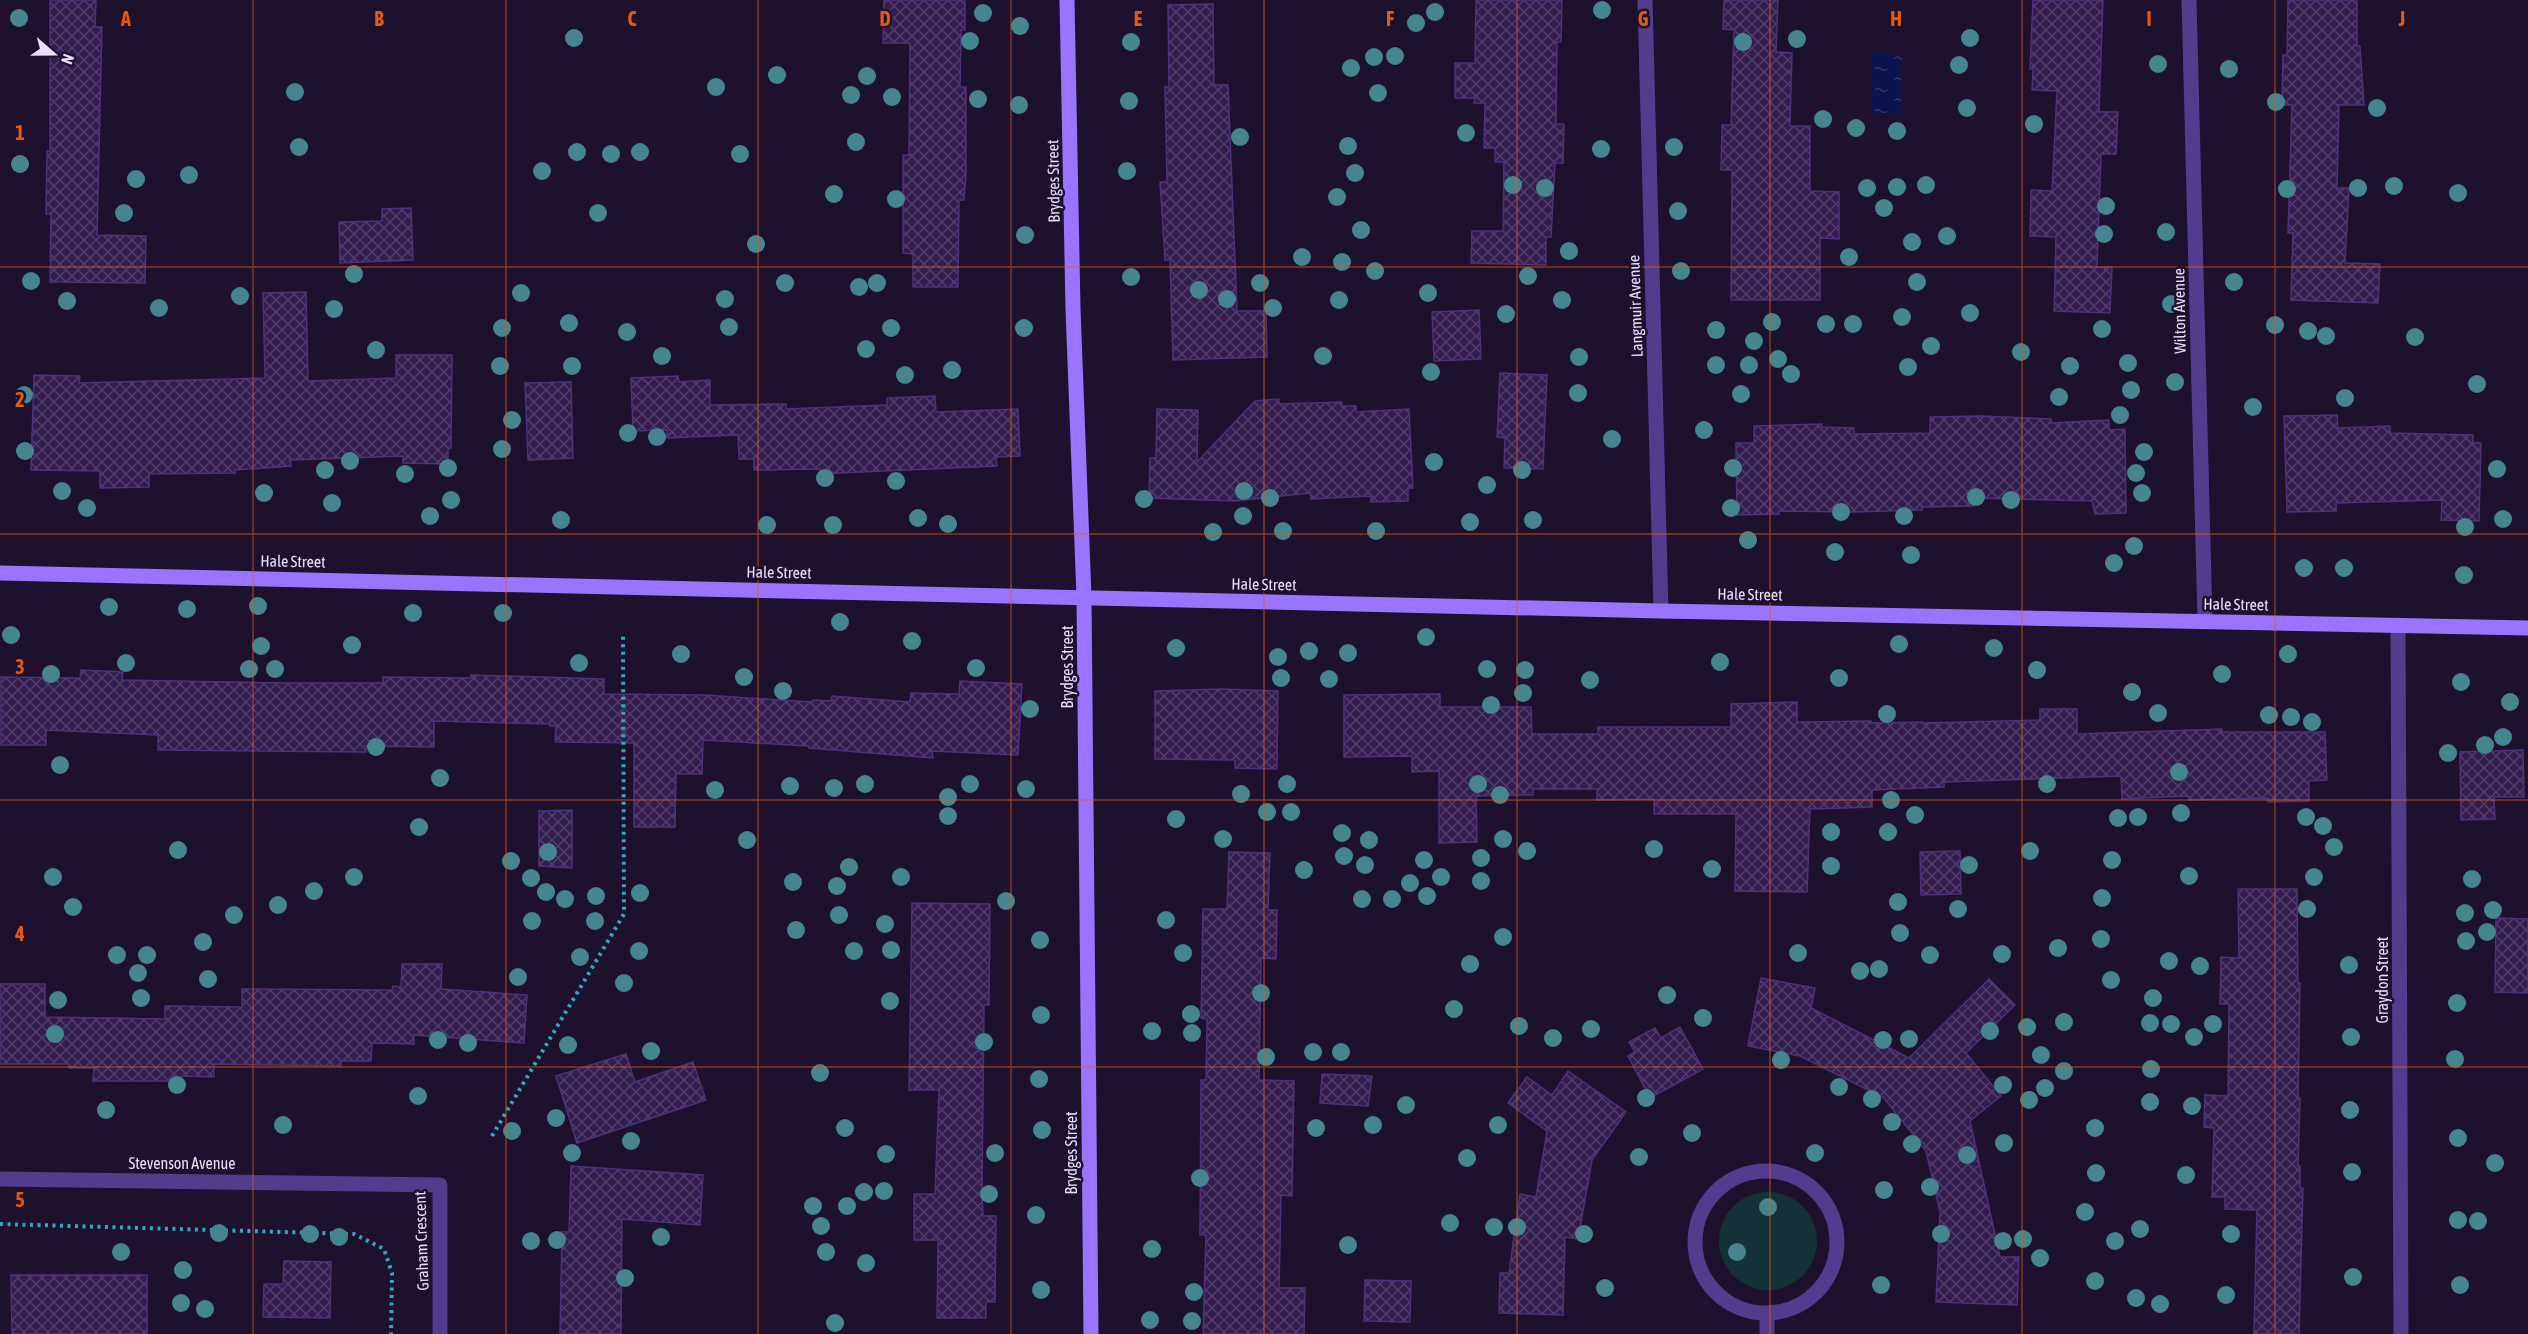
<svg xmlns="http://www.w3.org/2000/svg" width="2528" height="1334" font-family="'Asap Condensed',sans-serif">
	<defs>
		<pattern id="water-ripples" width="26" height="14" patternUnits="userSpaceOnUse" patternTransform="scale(1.5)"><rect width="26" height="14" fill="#0a134e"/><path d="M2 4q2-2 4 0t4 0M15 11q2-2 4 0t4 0" fill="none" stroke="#2e3569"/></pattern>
		<pattern id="building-cross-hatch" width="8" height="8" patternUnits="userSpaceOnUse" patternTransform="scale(1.5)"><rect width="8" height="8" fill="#331d4f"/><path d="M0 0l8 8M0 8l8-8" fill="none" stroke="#513d69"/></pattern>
	</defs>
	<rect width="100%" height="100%" fill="#1d112e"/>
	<circle fill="#143138" cx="1768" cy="1241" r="49"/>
	<polygon fill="url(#water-ripples)" points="1872,54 1902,55 1901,114 1871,113"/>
	<g fill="url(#building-cross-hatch)" stroke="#502f7b" stroke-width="1.5">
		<polygon points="50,0 96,0 95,27 102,27 97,235 146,236 145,283 50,282 51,214 46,214 47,151 50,151"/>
		<polygon points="884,0 965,0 965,30 961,30 960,87 966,87 966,174 964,200 959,200 958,287 913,287 913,254 903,253 903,155 909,155 910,43 883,43"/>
		<polygon points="1476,0 1562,0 1561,42 1557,42 1556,124 1564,124 1563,163 1555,163 1551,237 1546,237 1546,265 1471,263 1472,231 1503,231 1504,162 1495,162 1495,148 1484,148 1485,103 1474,103 1475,98 1455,98 1455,63 1475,63"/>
		<polygon points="1724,0 1778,0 1776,52 1792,53 1790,126 1810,126 1810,191 1839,192 1839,239 1820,238 1820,300 1731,300 1732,170 1721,170 1722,125 1731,125 1734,30 1723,29"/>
		<polygon points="2033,0 2103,0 2099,112 2118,112 2116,154 2101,154 2097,267 2112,267 2110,313 2054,311 2056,237 2030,236 2031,190 2052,191 2057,91 2032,90 2033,69 2030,69"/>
		<polygon points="2288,0 2357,0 2357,46 2360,46 2364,105 2339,105 2337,188 2349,188 2345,263 2380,264 2378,303 2291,300 2293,233 2288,233 2292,105 2282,105 2283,55 2287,55"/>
		<polygon points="1213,4 1214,85 1228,85 1237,311 1266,311 1267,357 1173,360 1170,260 1165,260 1160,182 1167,182 1165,87 1169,87 1168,5"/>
		<polygon points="411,208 413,260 340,263 339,222 382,221 382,209"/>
		<polygon points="306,292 308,381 396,378 396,355 452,355 451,448 448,449 448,464 403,463 403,456 290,460 291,466 235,470 235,473 149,474 149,487 100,488 100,471 31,470 34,375 80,376 79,383 265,378 263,293"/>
		<polygon points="1479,310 1481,359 1434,361 1432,312"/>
		<polygon points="1500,373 1547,375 1543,469 1504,468 1505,438 1497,437"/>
		<polygon points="678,376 679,382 710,380 710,405 786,404 786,409 887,405 887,398 935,396 936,412 1018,409 1020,456 996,457 997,466 838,473 821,474 820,469 754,470 754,459 739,459 738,435 667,438 667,430 633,431 631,378"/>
		<polygon points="571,382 573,458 528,460 525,383"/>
		<polygon points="1279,399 1279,404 1342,402 1342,406 1356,406 1356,412 1409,409 1413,488 1408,488 1408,501 1371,502 1371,496 1311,499 1310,493 1234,501 1149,498 1150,458 1156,458 1157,409 1198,410 1197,462 1255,401"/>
		<polygon points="2337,415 2338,428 2390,426 2390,433 2473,435 2473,443 2481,443 2479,521 2441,520 2442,500 2336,503 2336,511 2287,512 2284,416"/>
		<polygon points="1981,416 2051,419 2051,423 2109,420 2109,430 2125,429 2126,513 2095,514 2092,501 1973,498 1973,506 1922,507 1922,510 1853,512 1779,511 1779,514 1737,515 1736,443 1754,443 1754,426 1822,424 1822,427 1854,428 1854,434 1930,433 1930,417"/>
		<polygon points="81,670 123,672 122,680 285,683 383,683 383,677 471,678 471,675 604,679 604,694 704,695 812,702 813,700 831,701 832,696 910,702 911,693 959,694 960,681 1022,684 1018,755 932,751 933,758 809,748 809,746 703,740 702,774 676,774 675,827 634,827 634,743 555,742 556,726 550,726 550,724 434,721 434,747 366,746 366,752 158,750 158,735 46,730 46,745 1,745 1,677 80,678"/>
		<polygon points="1221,689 1278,691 1277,769 1235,768 1235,760 1155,759 1155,691"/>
		<polygon points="1440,694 1440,707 1531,707 1532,734 1598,734 1598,727 1731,727 1731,704 1797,702 1797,722 1871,721 1871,723 1922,722 1922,723 2040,720 2040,709 2077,709 2077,734 2222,729 2222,732 2325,732 2327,780 2309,781 2309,801 2268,802 2268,798 2189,800 2188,796 2122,799 2121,776 1944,782 1944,787 1872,790 1872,807 1810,809 1807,892 1735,891 1736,814 1654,814 1654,799 1597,800 1597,789 1533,789 1533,795 1476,796 1477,842 1439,843 1439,771 1412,772 1412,756 1344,757 1344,695"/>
		<polygon points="2523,750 2524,797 2494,797 2495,819 2461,820 2460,752"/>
		<polygon points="572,810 572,868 539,866 539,811"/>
		<polygon points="1960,851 1961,894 1921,895 1920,852"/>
		<polygon points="1229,852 1270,853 1268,910 1277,910 1276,959 1261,958 1259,1080 1294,1081 1292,1196 1281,1195 1279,1288 1305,1288 1304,1334 1203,1334 1206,1235 1200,1235 1201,1080 1206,1080 1207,1019 1201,1018 1203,909 1227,909"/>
		<polygon points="2238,889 2297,889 2298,984 2300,983 2298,1098 2300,1098 2298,1166 2300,1166 2300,1188 2303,1188 2299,1334 2254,1334 2257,1210 2225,1209 2225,1197 2212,1197 2214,1128 2204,1127 2205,1095 2228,1096 2229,1004 2220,1004 2221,957 2239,958"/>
		<polygon points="912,903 990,904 989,1005 984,1005 982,1195 983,1216 996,1216 995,1302 986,1302 986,1318 937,1318 938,1240 914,1240 914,1194 935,1194 939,1090 909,1090"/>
		<polygon points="2496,918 2528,919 2528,993 2495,992"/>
		<polygon points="402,964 442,964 441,989 527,995 524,1043 414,1035 414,1044 372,1043 371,1061 341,1061 341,1066 214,1064 214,1077 182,1076 182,1081 93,1081 94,1068 69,1068 69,1064 0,1064 0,984 45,984 45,1017 165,1019 165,1006 242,1007 242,989 392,990 393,986 401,987"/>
		<polygon points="1761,978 1815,988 1811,1008 1909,1058 1989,979 2015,1005 1966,1053 2001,1096 1970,1121 2000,1257 2019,1257 2017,1305 1936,1302 1940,1212 1926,1151 1884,1098 1800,1056 1748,1046"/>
		<polygon points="1680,1027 1703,1069 1650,1098 1628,1056 1635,1052 1629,1042 1655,1028 1661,1038"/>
		<polygon points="626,1054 635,1082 693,1062 706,1100 577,1143 556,1076"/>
		<polygon points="1568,1071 1626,1112 1592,1160 1578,1239 1565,1237 1563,1315 1499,1313 1500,1273 1509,1273 1520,1194 1536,1197 1547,1131 1508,1103 1527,1077 1552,1095"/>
		<polygon points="1322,1074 1372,1076 1368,1106 1320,1103"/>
		<polygon points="571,1166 703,1175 700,1225 622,1219 621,1334 560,1334 562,1232 569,1232"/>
		<polygon points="284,1261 331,1262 330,1318 263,1317 264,1284 283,1284"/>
		<polygon points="11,1275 147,1275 147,1334 12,1334"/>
		<polygon points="1365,1280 1411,1281 1410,1322 1364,1321"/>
	</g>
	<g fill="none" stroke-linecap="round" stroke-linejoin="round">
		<g stroke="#2fa9c2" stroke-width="4" stroke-dasharray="3 4.5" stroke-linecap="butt">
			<polyline points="492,1136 624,914 623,634"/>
			<polyline points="0,1224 354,1234 384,1249 392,1273 391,1334"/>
		</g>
		<g stroke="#523c8d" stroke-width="15">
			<polyline points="1645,0 1661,611"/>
			<polyline points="2189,0 2205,621"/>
			<polyline points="2398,625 2401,1334"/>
			<circle cx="1766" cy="1242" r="71"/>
			<polyline points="0,1179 440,1185 440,1334"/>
			<polyline points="1767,1334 1767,1314"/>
		</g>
		<g stroke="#9975ff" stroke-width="15">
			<polyline points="1067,0 1073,309 1084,597 1091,1334"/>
			<polyline points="0,573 1661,611 2528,628"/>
		</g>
	</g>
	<g fill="#458590">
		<circle cx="1602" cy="10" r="9"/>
		<circle cx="1435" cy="12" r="9"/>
		<circle cx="983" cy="13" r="9"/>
		<circle cx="19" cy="18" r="9"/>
		<circle cx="1416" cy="23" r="9"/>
		<circle cx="1020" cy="26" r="9"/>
		<circle cx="574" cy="38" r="9"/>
		<circle cx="1970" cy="38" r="9"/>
		<circle cx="1797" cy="39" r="9"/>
		<circle cx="970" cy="41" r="9"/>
		<circle cx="1131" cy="42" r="9"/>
		<circle cx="1743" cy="42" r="9"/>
		<circle cx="1395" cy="56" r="9"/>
		<circle cx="1374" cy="57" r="9"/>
		<circle cx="2158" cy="64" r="9"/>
		<circle cx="1959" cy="65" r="9"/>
		<circle cx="1351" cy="68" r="9"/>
		<circle cx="2229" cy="69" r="9"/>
		<circle cx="777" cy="75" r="9"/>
		<circle cx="867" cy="76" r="9"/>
		<circle cx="716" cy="87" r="9"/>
		<circle cx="295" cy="92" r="9"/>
		<circle cx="1378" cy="93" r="9"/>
		<circle cx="851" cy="95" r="9"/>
		<circle cx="892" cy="97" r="9"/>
		<circle cx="978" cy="99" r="9"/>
		<circle cx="1129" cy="101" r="9"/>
		<circle cx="2276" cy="102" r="9"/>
		<circle cx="1019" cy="105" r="9"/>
		<circle cx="1967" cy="108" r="9"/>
		<circle cx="2377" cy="108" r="9"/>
		<circle cx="1823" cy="119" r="9"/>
		<circle cx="2034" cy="124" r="9"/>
		<circle cx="1856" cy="128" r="9"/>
		<circle cx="1897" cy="131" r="9"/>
		<circle cx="1466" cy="133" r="9"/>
		<circle cx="1240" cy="137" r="9"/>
		<circle cx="856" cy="142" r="9"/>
		<circle cx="1348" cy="146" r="9"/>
		<circle cx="299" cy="147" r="9"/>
		<circle cx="1674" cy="147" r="9"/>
		<circle cx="1601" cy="149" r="9"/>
		<circle cx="577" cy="152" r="9"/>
		<circle cx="640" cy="152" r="9"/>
		<circle cx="611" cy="154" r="9"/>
		<circle cx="740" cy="154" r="9"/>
		<circle cx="20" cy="164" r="9"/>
		<circle cx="542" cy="171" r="9"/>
		<circle cx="1127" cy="171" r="9"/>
		<circle cx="1355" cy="173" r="9"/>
		<circle cx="189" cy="175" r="9"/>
		<circle cx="136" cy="179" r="9"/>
		<circle cx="1513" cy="185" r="9"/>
		<circle cx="1926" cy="185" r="9"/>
		<circle cx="2394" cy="186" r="9"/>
		<circle cx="1897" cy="187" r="9"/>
		<circle cx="1545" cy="188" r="9"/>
		<circle cx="1867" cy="188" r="9"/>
		<circle cx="2358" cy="188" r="9"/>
		<circle cx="2287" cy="189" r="9"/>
		<circle cx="2458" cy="193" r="9"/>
		<circle cx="834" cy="194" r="9"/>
		<circle cx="1337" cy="197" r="9"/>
		<circle cx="896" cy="199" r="9"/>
		<circle cx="2106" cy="206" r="9"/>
		<circle cx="1884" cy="208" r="9"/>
		<circle cx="1678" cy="211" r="9"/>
		<circle cx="124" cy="213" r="9"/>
		<circle cx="598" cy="213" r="9"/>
		<circle cx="1361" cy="230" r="9"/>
		<circle cx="2166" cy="232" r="9"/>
		<circle cx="2104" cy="234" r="9"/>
		<circle cx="1025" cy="235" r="9"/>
		<circle cx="1947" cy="236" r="9"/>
		<circle cx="1912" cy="242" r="9"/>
		<circle cx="756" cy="244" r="9"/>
		<circle cx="1569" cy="251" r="9"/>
		<circle cx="1302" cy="257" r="9"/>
		<circle cx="1849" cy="257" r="9"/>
		<circle cx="1342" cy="262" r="9"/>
		<circle cx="1375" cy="271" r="9"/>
		<circle cx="1681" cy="271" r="9"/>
		<circle cx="354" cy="274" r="9"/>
		<circle cx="1528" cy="276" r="9"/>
		<circle cx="1131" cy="277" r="9"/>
		<circle cx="31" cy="281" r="9"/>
		<circle cx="1917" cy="282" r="9"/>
		<circle cx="2234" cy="282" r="9"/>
		<circle cx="785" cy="283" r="9"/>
		<circle cx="877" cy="283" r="9"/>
		<circle cx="1260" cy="283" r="9"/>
		<circle cx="859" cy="287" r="9"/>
		<circle cx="1199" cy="290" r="9"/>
		<circle cx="521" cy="293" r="9"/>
		<circle cx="1428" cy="293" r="9"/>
		<circle cx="240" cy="296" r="9"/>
		<circle cx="725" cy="299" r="9"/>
		<circle cx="1227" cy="299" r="9"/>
		<circle cx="1339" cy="300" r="9"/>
		<circle cx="1562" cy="300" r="9"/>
		<circle cx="67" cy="301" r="9"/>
		<circle cx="2171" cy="304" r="9"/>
		<circle cx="159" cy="308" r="9"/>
		<circle cx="1273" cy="308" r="9"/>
		<circle cx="334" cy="309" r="9"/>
		<circle cx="1970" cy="313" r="9"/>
		<circle cx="1506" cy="314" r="9"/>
		<circle cx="1902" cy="317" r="9"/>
		<circle cx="1772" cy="322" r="9"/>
		<circle cx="569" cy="323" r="9"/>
		<circle cx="1826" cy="324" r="9"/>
		<circle cx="1853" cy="324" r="9"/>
		<circle cx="2275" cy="325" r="9"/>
		<circle cx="729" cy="327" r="9"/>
		<circle cx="502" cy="328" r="9"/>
		<circle cx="891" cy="328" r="9"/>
		<circle cx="1024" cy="328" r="9"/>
		<circle cx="2102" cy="329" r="9"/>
		<circle cx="1716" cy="330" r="9"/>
		<circle cx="2308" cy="331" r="9"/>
		<circle cx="627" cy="332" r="9"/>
		<circle cx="2326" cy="336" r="9"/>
		<circle cx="2415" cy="337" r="9"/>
		<circle cx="1754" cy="341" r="9"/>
		<circle cx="1931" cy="346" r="9"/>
		<circle cx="866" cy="349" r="9"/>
		<circle cx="376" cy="350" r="9"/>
		<circle cx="2021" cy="352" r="9"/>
		<circle cx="662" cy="356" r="9"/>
		<circle cx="1323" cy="356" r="9"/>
		<circle cx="1579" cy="357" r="9"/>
		<circle cx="1778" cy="359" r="9"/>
		<circle cx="2128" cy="363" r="9"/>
		<circle cx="1716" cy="365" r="9"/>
		<circle cx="1749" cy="365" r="9"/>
		<circle cx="500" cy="366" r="9"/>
		<circle cx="572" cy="366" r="9"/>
		<circle cx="2070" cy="366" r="9"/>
		<circle cx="1908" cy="367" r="9"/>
		<circle cx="952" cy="370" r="9"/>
		<circle cx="1431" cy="372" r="9"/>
		<circle cx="1791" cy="374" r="9"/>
		<circle cx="905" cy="375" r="9"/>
		<circle cx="2175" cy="382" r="9"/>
		<circle cx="2477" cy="384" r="9"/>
		<circle cx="2131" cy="390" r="9"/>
		<circle cx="1578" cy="393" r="9"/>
		<circle cx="1741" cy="394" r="9"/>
		<circle cx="24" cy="395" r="9"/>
		<circle cx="2059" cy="397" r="9"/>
		<circle cx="2345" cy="398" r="9"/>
		<circle cx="2253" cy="407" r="9"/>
		<circle cx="2120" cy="415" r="9"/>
		<circle cx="512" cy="420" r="9"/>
		<circle cx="1704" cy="430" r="9"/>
		<circle cx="628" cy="433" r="9"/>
		<circle cx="657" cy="437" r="9"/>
		<circle cx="1612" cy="439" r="9"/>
		<circle cx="502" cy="449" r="9"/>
		<circle cx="25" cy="451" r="9"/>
		<circle cx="2144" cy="452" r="9"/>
		<circle cx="350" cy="461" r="9"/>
		<circle cx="1434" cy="462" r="9"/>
		<circle cx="448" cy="468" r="9"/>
		<circle cx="1733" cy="468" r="9"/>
		<circle cx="2497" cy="469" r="9"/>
		<circle cx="325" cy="470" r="9"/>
		<circle cx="1522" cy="470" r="9"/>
		<circle cx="2136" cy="473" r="9"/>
		<circle cx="405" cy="474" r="9"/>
		<circle cx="825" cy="478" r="9"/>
		<circle cx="896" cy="481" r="9"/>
		<circle cx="1487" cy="485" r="9"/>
		<circle cx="62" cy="491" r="9"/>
		<circle cx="1244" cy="491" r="9"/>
		<circle cx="264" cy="493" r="9"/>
		<circle cx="2142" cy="493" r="9"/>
		<circle cx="1976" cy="497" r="9"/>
		<circle cx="1270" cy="498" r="9"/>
		<circle cx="1144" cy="499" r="9"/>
		<circle cx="451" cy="500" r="9"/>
		<circle cx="2011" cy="500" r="9"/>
		<circle cx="332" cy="503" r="9"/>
		<circle cx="87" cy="508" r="9"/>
		<circle cx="1731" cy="508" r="9"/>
		<circle cx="1841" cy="512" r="9"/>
		<circle cx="430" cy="516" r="9"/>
		<circle cx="1243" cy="516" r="9"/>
		<circle cx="1904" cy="516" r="9"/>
		<circle cx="918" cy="518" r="9"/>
		<circle cx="2503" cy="519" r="9"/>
		<circle cx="561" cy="520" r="9"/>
		<circle cx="1533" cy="520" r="9"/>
		<circle cx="1470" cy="522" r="9"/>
		<circle cx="948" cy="524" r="9"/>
		<circle cx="767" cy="525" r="9"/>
		<circle cx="833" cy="525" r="9"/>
		<circle cx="2465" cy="527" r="9"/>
		<circle cx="1283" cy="531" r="9"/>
		<circle cx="1376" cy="531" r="9"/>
		<circle cx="1213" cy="532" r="9"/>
		<circle cx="1748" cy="540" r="9"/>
		<circle cx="2134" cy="546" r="9"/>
		<circle cx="1835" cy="552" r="9"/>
		<circle cx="1911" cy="555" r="9"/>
		<circle cx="2114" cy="563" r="9"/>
		<circle cx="2304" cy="568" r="9"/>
		<circle cx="2344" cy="568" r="9"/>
		<circle cx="2464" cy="575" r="9"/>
		<circle cx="258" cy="606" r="9"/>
		<circle cx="109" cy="607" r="9"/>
		<circle cx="187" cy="609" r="9"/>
		<circle cx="413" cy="613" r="9"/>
		<circle cx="503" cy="613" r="9"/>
		<circle cx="840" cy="622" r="9"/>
		<circle cx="11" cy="635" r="9"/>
		<circle cx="1426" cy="637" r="9"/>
		<circle cx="912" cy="641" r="9"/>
		<circle cx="1899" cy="644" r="9"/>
		<circle cx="352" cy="645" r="9"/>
		<circle cx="261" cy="646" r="9"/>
		<circle cx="1176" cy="648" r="9"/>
		<circle cx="1994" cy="648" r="9"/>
		<circle cx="1309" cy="651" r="9"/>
		<circle cx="1348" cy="653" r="9"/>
		<circle cx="681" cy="654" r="9"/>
		<circle cx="2288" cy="654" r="9"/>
		<circle cx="1278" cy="657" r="9"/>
		<circle cx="1720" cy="662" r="9"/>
		<circle cx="126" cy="663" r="9"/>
		<circle cx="579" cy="663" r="9"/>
		<circle cx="976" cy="668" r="9"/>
		<circle cx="249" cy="669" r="9"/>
		<circle cx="275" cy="669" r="9"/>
		<circle cx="1487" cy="669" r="9"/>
		<circle cx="1525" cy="670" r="9"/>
		<circle cx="2037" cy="670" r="9"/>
		<circle cx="51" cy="674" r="9"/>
		<circle cx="2222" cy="674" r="9"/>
		<circle cx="744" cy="677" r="9"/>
		<circle cx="1281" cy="678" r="9"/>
		<circle cx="1839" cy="678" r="9"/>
		<circle cx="1329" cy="679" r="9"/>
		<circle cx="1590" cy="680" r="9"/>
		<circle cx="2461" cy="682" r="9"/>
		<circle cx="783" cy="691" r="9"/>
		<circle cx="2132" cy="692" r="9"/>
		<circle cx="1523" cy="693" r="9"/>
		<circle cx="2510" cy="702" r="9"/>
		<circle cx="1491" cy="705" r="9"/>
		<circle cx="1030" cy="709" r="9"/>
		<circle cx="2158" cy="713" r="9"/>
		<circle cx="1887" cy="714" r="9"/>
		<circle cx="2269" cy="715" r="9"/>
		<circle cx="2291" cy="717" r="9"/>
		<circle cx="2312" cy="722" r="9"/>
		<circle cx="2503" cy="737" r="9"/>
		<circle cx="2485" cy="745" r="9"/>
		<circle cx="376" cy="747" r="9"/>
		<circle cx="2448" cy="753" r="9"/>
		<circle cx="60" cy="765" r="9"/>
		<circle cx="2179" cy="772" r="9"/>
		<circle cx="440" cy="778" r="9"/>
		<circle cx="865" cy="784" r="9"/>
		<circle cx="970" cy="784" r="9"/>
		<circle cx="1287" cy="784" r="9"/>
		<circle cx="1478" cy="784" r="9"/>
		<circle cx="2047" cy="784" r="9"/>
		<circle cx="790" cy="786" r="9"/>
		<circle cx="834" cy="788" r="9"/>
		<circle cx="1026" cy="789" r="9"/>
		<circle cx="715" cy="790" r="9"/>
		<circle cx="1241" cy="794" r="9"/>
		<circle cx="1500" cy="795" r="9"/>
		<circle cx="948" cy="797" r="9"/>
		<circle cx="1891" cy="800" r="9"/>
		<circle cx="1267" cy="812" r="9"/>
		<circle cx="1291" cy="812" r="9"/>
		<circle cx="2181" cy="813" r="9"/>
		<circle cx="1915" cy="815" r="9"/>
		<circle cx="948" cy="816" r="9"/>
		<circle cx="2138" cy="817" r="9"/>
		<circle cx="2306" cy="817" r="9"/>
		<circle cx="2118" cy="818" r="9"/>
		<circle cx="1176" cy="819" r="9"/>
		<circle cx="2323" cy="826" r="9"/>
		<circle cx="419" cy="827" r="9"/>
		<circle cx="1831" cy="832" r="9"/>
		<circle cx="1888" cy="832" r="9"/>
		<circle cx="1342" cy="833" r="9"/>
		<circle cx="1223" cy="839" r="9"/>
		<circle cx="1503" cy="839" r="9"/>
		<circle cx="747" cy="840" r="9"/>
		<circle cx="1369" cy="840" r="9"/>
		<circle cx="2334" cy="847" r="9"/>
		<circle cx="1654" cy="849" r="9"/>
		<circle cx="178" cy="850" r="9"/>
		<circle cx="1527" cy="851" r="9"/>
		<circle cx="2030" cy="851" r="9"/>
		<circle cx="548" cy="852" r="9"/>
		<circle cx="1344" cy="856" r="9"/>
		<circle cx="1481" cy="858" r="9"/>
		<circle cx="1424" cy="860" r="9"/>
		<circle cx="2112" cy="860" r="9"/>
		<circle cx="511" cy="861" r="9"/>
		<circle cx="1365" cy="865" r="9"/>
		<circle cx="1969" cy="865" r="9"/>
		<circle cx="1831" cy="866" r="9"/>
		<circle cx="849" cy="867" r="9"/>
		<circle cx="1712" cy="869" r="9"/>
		<circle cx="1304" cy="870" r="9"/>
		<circle cx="2189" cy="876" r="9"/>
		<circle cx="53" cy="877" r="9"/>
		<circle cx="354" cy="877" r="9"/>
		<circle cx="901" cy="877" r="9"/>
		<circle cx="1441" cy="877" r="9"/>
		<circle cx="2314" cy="877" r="9"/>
		<circle cx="531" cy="878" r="9"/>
		<circle cx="2472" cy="879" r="9"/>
		<circle cx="1481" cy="881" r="9"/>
		<circle cx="793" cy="882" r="9"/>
		<circle cx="1410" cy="883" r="9"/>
		<circle cx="837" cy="886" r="9"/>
		<circle cx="314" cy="891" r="9"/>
		<circle cx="546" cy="892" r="9"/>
		<circle cx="640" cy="893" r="9"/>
		<circle cx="596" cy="896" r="9"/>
		<circle cx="1427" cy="896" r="9"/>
		<circle cx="2102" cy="898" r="9"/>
		<circle cx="565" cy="899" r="9"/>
		<circle cx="1362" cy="899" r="9"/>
		<circle cx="1392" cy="899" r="9"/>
		<circle cx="1006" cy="901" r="9"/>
		<circle cx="1898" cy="902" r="9"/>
		<circle cx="278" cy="905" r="9"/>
		<circle cx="73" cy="907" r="9"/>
		<circle cx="1958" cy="909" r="9"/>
		<circle cx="2307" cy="909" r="9"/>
		<circle cx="2493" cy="910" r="9"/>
		<circle cx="2465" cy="913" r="9"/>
		<circle cx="234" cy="915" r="9"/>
		<circle cx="839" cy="915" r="9"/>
		<circle cx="1166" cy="920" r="9"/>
		<circle cx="532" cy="921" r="9"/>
		<circle cx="595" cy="921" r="9"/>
		<circle cx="885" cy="924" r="9"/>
		<circle cx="796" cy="930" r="9"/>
		<circle cx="2487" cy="932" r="9"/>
		<circle cx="1900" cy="933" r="9"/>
		<circle cx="1503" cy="937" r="9"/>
		<circle cx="2101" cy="939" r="9"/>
		<circle cx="1040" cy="940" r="9"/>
		<circle cx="2466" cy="941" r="9"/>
		<circle cx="203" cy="942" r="9"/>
		<circle cx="2058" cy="948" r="9"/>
		<circle cx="891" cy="950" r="9"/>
		<circle cx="639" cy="951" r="9"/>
		<circle cx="854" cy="951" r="9"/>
		<circle cx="1183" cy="953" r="9"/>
		<circle cx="1798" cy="953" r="9"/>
		<circle cx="2002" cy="954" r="9"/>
		<circle cx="117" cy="955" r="9"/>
		<circle cx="147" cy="955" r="9"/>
		<circle cx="1930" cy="955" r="9"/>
		<circle cx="580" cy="957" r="9"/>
		<circle cx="2169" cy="961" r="9"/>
		<circle cx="1470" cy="964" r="9"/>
		<circle cx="2349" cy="965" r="9"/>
		<circle cx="2200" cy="966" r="9"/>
		<circle cx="1879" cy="969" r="9"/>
		<circle cx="1860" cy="971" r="9"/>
		<circle cx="138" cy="973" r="9"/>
		<circle cx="518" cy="977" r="9"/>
		<circle cx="208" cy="979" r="9"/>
		<circle cx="2111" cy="980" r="9"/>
		<circle cx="624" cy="983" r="9"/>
		<circle cx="1261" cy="993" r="9"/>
		<circle cx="1667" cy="995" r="9"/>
		<circle cx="141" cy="998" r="9"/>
		<circle cx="2153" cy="998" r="9"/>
		<circle cx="58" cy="1000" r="9"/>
		<circle cx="890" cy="1001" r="9"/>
		<circle cx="2457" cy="1003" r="9"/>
		<circle cx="1454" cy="1009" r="9"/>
		<circle cx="1191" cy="1014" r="9"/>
		<circle cx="1041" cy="1015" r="9"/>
		<circle cx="1703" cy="1018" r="9"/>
		<circle cx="2064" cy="1022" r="9"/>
		<circle cx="2150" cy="1023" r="9"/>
		<circle cx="2171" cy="1024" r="9"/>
		<circle cx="2213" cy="1024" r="9"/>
		<circle cx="1519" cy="1026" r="9"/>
		<circle cx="2027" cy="1027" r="9"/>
		<circle cx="1591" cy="1029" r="9"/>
		<circle cx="1152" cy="1031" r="9"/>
		<circle cx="1990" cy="1031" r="9"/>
		<circle cx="1192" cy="1033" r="9"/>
		<circle cx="55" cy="1034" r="9"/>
		<circle cx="2194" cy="1037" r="9"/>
		<circle cx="2351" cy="1037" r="9"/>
		<circle cx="1553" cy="1038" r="9"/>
		<circle cx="1909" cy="1039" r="9"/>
		<circle cx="438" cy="1040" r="9"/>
		<circle cx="1883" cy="1040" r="9"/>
		<circle cx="984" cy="1042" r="9"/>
		<circle cx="468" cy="1043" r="9"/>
		<circle cx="568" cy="1045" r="9"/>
		<circle cx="651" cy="1051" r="9"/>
		<circle cx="1313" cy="1052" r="9"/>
		<circle cx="1341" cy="1052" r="9"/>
		<circle cx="2041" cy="1055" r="9"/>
		<circle cx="1266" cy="1057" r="9"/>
		<circle cx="2455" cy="1059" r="9"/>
		<circle cx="1781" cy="1060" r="9"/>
		<circle cx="2151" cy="1069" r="9"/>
		<circle cx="2064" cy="1071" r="9"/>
		<circle cx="820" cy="1073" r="9"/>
		<circle cx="1039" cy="1079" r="9"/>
		<circle cx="177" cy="1085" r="9"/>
		<circle cx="2003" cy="1085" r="9"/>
		<circle cx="1839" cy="1087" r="9"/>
		<circle cx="2045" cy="1088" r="9"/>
		<circle cx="418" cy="1096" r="9"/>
		<circle cx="1646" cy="1098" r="9"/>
		<circle cx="1872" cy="1099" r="9"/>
		<circle cx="2029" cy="1100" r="9"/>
		<circle cx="2150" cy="1102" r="9"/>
		<circle cx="1406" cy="1105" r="9"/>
		<circle cx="2192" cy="1106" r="9"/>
		<circle cx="106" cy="1110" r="9"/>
		<circle cx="2350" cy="1110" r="9"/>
		<circle cx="556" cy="1118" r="9"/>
		<circle cx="1892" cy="1122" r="9"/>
		<circle cx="283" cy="1125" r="9"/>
		<circle cx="1373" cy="1125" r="9"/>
		<circle cx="1498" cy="1125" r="9"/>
		<circle cx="845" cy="1128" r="9"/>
		<circle cx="1316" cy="1128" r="9"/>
		<circle cx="2095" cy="1128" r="9"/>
		<circle cx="1042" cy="1130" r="9"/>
		<circle cx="512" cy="1131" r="9"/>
		<circle cx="1692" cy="1133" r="9"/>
		<circle cx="2458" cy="1138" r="9"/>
		<circle cx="631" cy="1141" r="9"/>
		<circle cx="2004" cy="1143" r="9"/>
		<circle cx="1912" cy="1144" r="9"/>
		<circle cx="572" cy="1153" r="9"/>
		<circle cx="995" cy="1153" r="9"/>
		<circle cx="1815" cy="1153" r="9"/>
		<circle cx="886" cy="1154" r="9"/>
		<circle cx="1967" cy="1155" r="9"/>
		<circle cx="1639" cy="1157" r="9"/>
		<circle cx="1467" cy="1158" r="9"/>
		<circle cx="2495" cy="1163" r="9"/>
		<circle cx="2352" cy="1172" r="9"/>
		<circle cx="2096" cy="1173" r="9"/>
		<circle cx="2186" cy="1175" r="9"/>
		<circle cx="1200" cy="1178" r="9"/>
		<circle cx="1930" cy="1187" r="9"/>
		<circle cx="1884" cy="1190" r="9"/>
		<circle cx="884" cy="1191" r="9"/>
		<circle cx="864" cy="1192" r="9"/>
		<circle cx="989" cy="1194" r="9"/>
		<circle cx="813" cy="1206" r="9"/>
		<circle cx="847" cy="1206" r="9"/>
		<circle cx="1768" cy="1207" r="9"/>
		<circle cx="2085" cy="1212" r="9"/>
		<circle cx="1036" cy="1215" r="9"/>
		<circle cx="2458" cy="1220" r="9"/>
		<circle cx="2478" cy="1221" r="9"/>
		<circle cx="1450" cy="1223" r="9"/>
		<circle cx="821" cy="1226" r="9"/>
		<circle cx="1494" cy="1227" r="9"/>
		<circle cx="1517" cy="1227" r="9"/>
		<circle cx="2140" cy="1229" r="9"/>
		<circle cx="219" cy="1233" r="9"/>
		<circle cx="310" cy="1234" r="9"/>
		<circle cx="1584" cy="1234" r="9"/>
		<circle cx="1941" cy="1234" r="9"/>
		<circle cx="2231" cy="1234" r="9"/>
		<circle cx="339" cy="1237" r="9"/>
		<circle cx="661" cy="1237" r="9"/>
		<circle cx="2023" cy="1239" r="9"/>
		<circle cx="557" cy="1240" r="9"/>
		<circle cx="531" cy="1241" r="9"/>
		<circle cx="2003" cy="1241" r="9"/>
		<circle cx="2115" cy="1241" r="9"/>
		<circle cx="1348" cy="1245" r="9"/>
		<circle cx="1152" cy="1249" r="9"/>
		<circle cx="121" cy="1252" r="9"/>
		<circle cx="826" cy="1252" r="9"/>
		<circle cx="1737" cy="1252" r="9"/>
		<circle cx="2040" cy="1258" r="9"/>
		<circle cx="866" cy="1263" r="9"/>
		<circle cx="183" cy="1270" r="9"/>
		<circle cx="2353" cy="1277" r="9"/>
		<circle cx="625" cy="1278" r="9"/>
		<circle cx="2095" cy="1281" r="9"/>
		<circle cx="1881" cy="1285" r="9"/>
		<circle cx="2460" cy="1285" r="9"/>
		<circle cx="1605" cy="1288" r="9"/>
		<circle cx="1041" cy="1290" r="9"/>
		<circle cx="1194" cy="1292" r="9"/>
		<circle cx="2226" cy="1295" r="9"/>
		<circle cx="2136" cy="1298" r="9"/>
		<circle cx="181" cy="1303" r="9"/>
		<circle cx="2160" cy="1304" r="9"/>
		<circle cx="205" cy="1309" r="9"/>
		<circle cx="1150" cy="1320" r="9"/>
		<circle cx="1192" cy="1321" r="9"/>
		<circle cx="835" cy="1323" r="9"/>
	</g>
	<path fill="none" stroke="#e8590c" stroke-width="1.5" stroke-opacity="0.55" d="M253,0V1334M506,0V1334M758,0V1334M1011,0V1334M1264,0V1334M1517,0V1334M1770,0V1334M2022,0V1334M2275,0V1334M0,267H2528M0,534H2528M0,800H2528M0,1067H2528"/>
	<g text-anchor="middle" stroke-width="5" stroke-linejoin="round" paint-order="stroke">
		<g font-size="16" fill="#e9deff" stroke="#1d112e">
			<text transform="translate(1053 181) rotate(-91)" y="6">Brydges Street</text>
			<text transform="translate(1635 306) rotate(-92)" y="6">Langmuir Avenue</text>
			<text transform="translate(2179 311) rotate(-91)" y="6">Wilton Avenue</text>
			<text transform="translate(293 561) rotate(1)" y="6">Hale Street</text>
			<text transform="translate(779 572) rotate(1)" y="6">Hale Street</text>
			<text transform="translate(1264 584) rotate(1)" y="6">Hale Street</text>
			<text transform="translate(1750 594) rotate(1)" y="6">Hale Street</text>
			<text transform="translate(2236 604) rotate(1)" y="6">Hale Street</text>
			<text transform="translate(1067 667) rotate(-90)" y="6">Brydges Street</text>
			<text transform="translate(2382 980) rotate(-90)" y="6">Graydon Street</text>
			<text transform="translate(1071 1153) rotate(-90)" y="6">Brydges Street</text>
			<text x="182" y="1169">Stevenson Avenue</text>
			<text transform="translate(421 1241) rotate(-92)" y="6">Graham Crescent</text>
		</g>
	</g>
	<g font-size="20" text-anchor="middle" font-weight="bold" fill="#e8590c" stroke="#1d112e" stroke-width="5" stroke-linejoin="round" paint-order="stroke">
		<text x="126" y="26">A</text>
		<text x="379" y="26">B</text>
		<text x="632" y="26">C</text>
		<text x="885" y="26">D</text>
		<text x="1138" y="26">E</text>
		<text x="1390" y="26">F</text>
		<text x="1643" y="26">G</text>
		<text x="1896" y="26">H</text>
		<text x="2149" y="26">I</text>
		<text x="2402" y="26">J</text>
		<text x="20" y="140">1</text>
		<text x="20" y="407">2</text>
		<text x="20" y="674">3</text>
		<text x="20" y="941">4</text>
		<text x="20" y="1207">5</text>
	</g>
	<g transform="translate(54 54) rotate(110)" stroke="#1d112e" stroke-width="4.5" paint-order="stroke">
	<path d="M0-4.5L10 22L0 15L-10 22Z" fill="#e9deff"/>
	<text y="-9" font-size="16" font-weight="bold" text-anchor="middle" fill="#e9deff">N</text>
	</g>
</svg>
